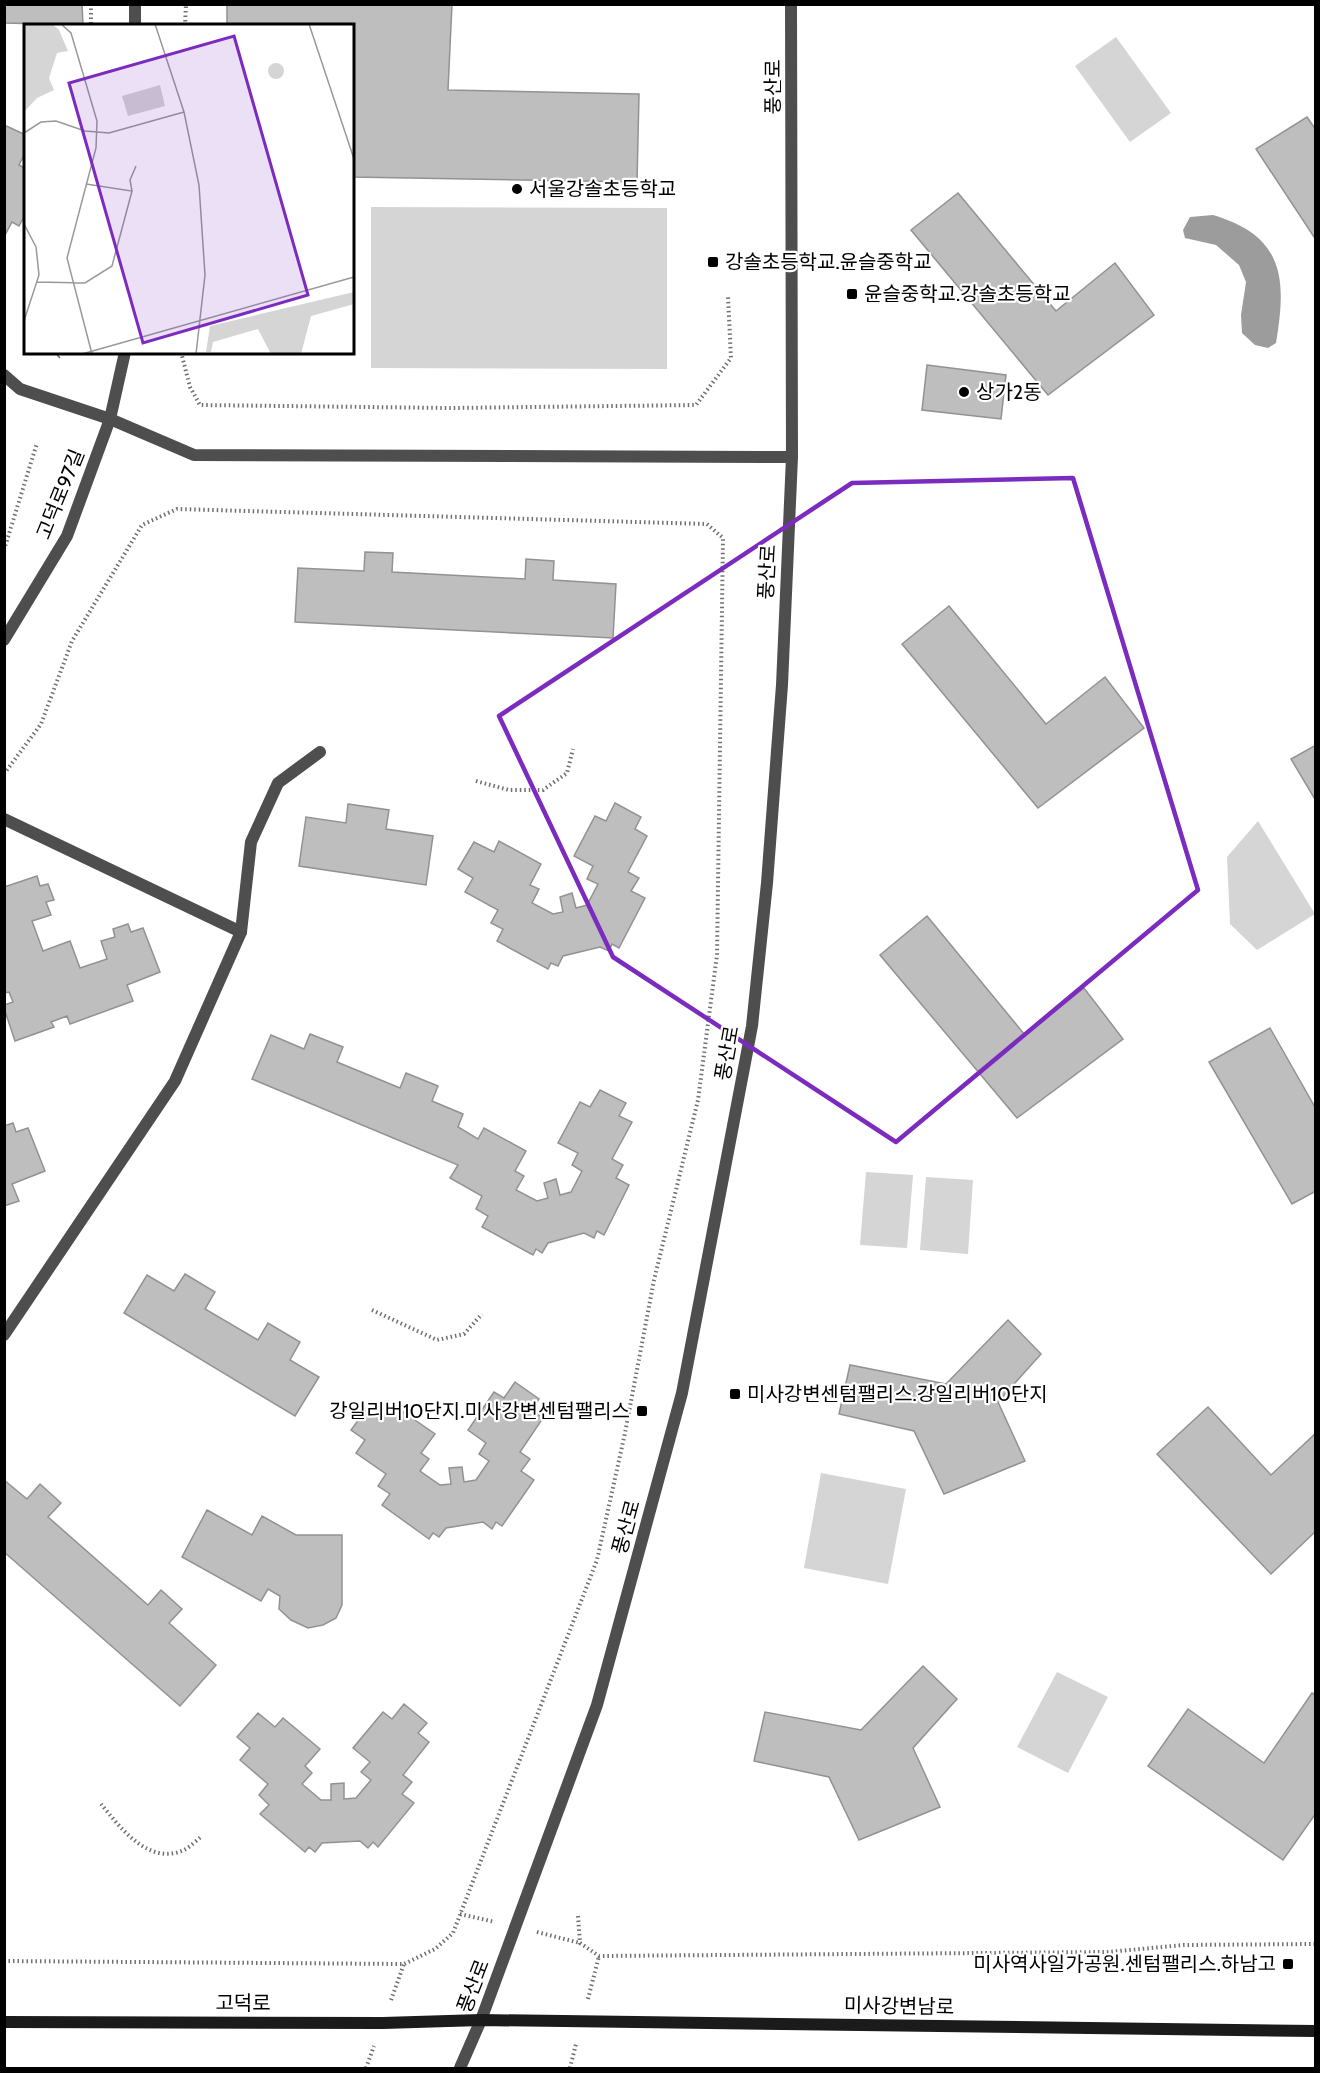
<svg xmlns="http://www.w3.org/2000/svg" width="1320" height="2073" font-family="Cabin,'Noto Sans KR',sans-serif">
	<rect width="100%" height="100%" fill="#fff"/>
	<g fill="#d5d5d5">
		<polygon points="1116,37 1171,113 1130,142 1075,66"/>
		<polygon points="371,207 667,208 667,369 371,368"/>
		<polygon points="1258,821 1315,914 1257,950 1230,924 1227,857"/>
		<polygon points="866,1172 913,1175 907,1248 860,1245"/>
		<polygon points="926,1177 973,1180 968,1254 920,1250"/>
		<polygon points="821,1473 906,1489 888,1584 804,1568"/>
		<polygon points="1057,1672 1108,1697 1068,1773 1017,1747"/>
	</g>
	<path fill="#9c9c9c" d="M1213,215C1284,236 1287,278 1276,343L1268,348L1255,345L1242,333L1241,315L1246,282L1239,265L1216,245L1185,238L1183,230L1190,217Z"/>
	<g fill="#bebebe" stroke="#929292" stroke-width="1.5">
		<polygon points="4,4 82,4 83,25 4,23"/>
		<polygon points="227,4 452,4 448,90 639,94 637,182 352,177 352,26 227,26"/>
		<polygon points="1307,117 1316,130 1316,240 1256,149"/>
		<polygon points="4,125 26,135 26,151 19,165 26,169 26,213 19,226 12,222 4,237"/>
		<polygon points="958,193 1056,311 1115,263 1154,315 1048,395 911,230"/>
		<polygon points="927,365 1006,375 1001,419 922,410"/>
		<polygon points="365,552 393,553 392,572 525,579 526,559 554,561 553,580 616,584 613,638 295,622 298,568 364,571"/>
		<polygon points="949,606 1046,724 1105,677 1144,728 1038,808 902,644"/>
		<polygon points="1316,745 1316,801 1291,759"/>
		<polygon points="615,803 641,817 635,829 647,836 628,872 639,878 631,891 645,898 619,948 612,944 609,951 600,947 563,956 558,966 551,963 548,969 497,941 503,929 491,923 498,910 465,892 473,878 458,869 474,842 494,852 499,841 541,864 530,885 539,889 532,903 553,914 563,912 560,897 572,893 576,908 587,905 598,884 587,879 593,866 574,856 595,816 606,821"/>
		<polygon points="348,804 389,810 386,829 433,836 426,885 299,866 306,817 346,823"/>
		<polygon points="37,876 40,886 48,884 54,900 46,902 51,915 32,921 43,951 70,941 80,968 107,959 101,941 115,937 113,929 128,924 131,932 143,928 160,972 127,985 133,1001 70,1024 67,1016 51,1022 54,1027 15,1041 4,1008 4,1005 13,1002 9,992 4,993 4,887"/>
		<polygon points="927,916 1025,1035 1084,988 1123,1039 1017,1118 880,955"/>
		<polygon points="1270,1028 1316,1109 1316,1191 1292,1204 1209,1062"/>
		<polygon points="310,1034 343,1047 337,1062 400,1088 406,1073 438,1086 432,1101 463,1114 458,1127 478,1139 484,1128 526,1151 515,1171 524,1176 516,1190 537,1201 548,1198 544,1183 556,1179 560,1195 571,1192 582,1171 572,1165 578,1153 558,1143 580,1102 590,1107 600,1090 626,1103 619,1116 632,1122 612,1159 623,1165 616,1178 629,1185 604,1235 597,1231 594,1238 584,1233 548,1243 542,1253 536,1249 533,1255 482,1227 488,1216 476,1209 482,1196 450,1178 458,1165 252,1079 271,1035 304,1049"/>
		<polygon points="13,1123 16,1132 28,1128 45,1171 12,1184 19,1201 4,1206 4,1126"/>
		<polygon points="185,1274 215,1292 205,1309 258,1340 268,1323 300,1342 290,1360 319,1377 295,1416 124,1313 147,1275 174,1291"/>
		<polygon points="1008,1320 1041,1354 998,1402 1025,1461 944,1494 914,1431 839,1414 850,1365 946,1384"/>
		<polygon points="515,1382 539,1399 532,1410 543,1418 520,1452 530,1459 521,1471 534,1480 502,1526 496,1522 492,1529 483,1522 446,1528 439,1537 433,1533 429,1539 382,1505 390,1494 378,1486 386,1474 356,1453 365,1440 351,1430 370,1404 388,1417 396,1407 435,1434 421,1453 429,1459 420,1471 440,1485 451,1484 449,1468 462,1467 464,1482 476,1480 489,1461 479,1454 486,1443 468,1430 494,1392 504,1398"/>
		<polygon points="1208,1407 1271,1475 1316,1433 1316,1531 1271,1574 1157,1454"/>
		<polygon points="4,1480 27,1499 40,1484 61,1503 48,1517 148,1605 161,1590 182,1609 169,1623 216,1665 180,1706 4,1552"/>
		<polygon points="207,1510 252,1535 262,1516 296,1535 342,1535 342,1605 336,1618 323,1625 308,1628 291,1620 279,1609 280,1596 268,1589 261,1601 182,1557"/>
		<polygon points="923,1666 957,1699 913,1748 940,1807 859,1840 829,1777 754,1761 765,1712 861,1730"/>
		<polygon points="1312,1693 1316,1695 1316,1813 1283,1860 1148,1766 1188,1709 1264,1763"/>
		<polygon points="404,1704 427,1723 418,1733 429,1742 403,1775 412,1782 402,1794 414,1803 378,1847 373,1842 368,1848 360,1841 322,1843 315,1852 309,1847 305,1852 260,1814 269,1805 259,1795 268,1784 240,1760 250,1748 237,1737 258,1713 275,1727 283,1718 320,1749 305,1766 312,1773 302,1784 321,1800 331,1800 331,1784 344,1783 344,1799 356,1798 371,1780 361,1772 370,1762 353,1748 383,1712 392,1719"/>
	</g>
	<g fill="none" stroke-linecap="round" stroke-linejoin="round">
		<g stroke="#707070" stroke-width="4" stroke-dasharray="1.5 3" stroke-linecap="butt">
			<polyline points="91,4 91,26"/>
			<polyline points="185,26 186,4"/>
			<polyline points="181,352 190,387 200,405 450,408 696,405 731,358 728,296"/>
			<polyline points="58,357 63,352"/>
			<polyline points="4,550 37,443"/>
			<polyline points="4,774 41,724 72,641 142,525 177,509 707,524 723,538 717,955 698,1100 654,1280 625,1433 597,1560 453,1933 435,1949 404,1964 4,1961"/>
			<polyline points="476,781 509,790 543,790 567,773 573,749"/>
			<polyline points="372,1310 437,1340 464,1334 482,1314"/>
			<path d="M101,1804C120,1827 148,1866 184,1850C190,1847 197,1840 202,1836"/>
			<polyline points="460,1914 495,1922"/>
			<polyline points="578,1916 580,1943 599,1956 1108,1952 1184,1945 1316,1944"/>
			<polyline points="537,1932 580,1943"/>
			<polyline points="588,1999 599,1956"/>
			<polyline points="391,2000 404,1964"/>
			<polyline points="366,2068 374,2046"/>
			<polyline points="570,2068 576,2044"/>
		</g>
		<g stroke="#4e4e4e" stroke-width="12">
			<polyline points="4,375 20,389 110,419 194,455 792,457"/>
			<polyline points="4,819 241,932 175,1081 4,1335"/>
			<polyline points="241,932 251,842 278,783 320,752"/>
		</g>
		<g stroke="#4e4e4e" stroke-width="12">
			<polyline points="135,4 135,26"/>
			<polyline points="4,640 67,536 110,419 125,352"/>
			<polyline points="460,2068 481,2020 597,1705 682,1393 752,1026 767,883 782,685 792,457 791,4"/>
		</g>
		<polyline stroke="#1b1b1b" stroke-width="12" points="4,2022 383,2023 481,2020 1316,2031"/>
	</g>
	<path fill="none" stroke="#7b2cbf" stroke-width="4.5" stroke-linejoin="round" d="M1073,478L1198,890L896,1142L613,957L499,716L852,483Z"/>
	<g fill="#000" stroke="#fff" stroke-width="2">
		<circle cx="517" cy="189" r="6"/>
		<rect x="707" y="256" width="12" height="12" rx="3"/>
		<rect x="846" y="288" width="12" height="12" rx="3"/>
		<circle cx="964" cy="392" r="6"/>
		<rect x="729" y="1388" width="12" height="12" rx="3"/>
		<rect x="636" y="1405" width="12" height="12" rx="3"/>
		<rect x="1282" y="1958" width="12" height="12" rx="3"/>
	</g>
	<g text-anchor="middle" stroke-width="4.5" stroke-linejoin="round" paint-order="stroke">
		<g font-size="20" fill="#000" stroke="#fff">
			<text transform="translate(773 87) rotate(-90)" y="7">풍산로</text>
			<text transform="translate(60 494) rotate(-68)" y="7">고덕로97길</text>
			<text transform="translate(767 572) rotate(-87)" y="7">풍산로</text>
			<text transform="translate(727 1053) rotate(-80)" y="7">풍산로</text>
			<text transform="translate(626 1527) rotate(-75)" y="7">풍산로</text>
			<text transform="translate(473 1986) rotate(-69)" y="7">풍산로</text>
			<text x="243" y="2010">고덕로</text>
			<text transform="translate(899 2006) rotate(1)" y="7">미사강변남로</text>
		</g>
		<g font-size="20" fill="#000" stroke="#fff" text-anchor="start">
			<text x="529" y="196">서울강솔초등학교</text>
			<text x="725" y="269">강솔초등학교.윤슬중학교</text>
			<text x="864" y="301">윤슬중학교.강솔초등학교</text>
			<text x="976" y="399">상가2동</text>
			<text x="747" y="1401">미사강변센텀팰리스.강일리버10단지</text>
			<text x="630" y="1418" text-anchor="end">강일리버10단지.미사강변센텀팰리스</text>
			<text x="1276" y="1971" text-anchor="end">미사역사일가공원.센텀팰리스.하남고</text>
		</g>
	</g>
	<g transform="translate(24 24)">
		<rect width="330" height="330" fill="#fff"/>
		<path d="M0,0H28L35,6L44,27L33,29L25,54L30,66L13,74L0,88ZM244 47a8 8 0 1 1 16 0a8 8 0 1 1-16 0ZM136,61L141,82L104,92L98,72ZM330,268V280L287,292L277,330H247L234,305L189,318L187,328H182L186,302Z" fill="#d5d5d5"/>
		<path fill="none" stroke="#999" stroke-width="1.5" d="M37,0L47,9L73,97L72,124L43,234L68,330M131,0L160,88L175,161L181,251L172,330M285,0L330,135M0,109L17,98L32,97L61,107L85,109L160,88M108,167L106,156L112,142M0,200L12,223L15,251L0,297M13,258L61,259L88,242L108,167L62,160M58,330L330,253"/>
		<path fill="#7b2cbf" fill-opacity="0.15" stroke="#7b2cbf" stroke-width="3" d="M210,12L284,271L119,319L45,59Z"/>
		<rect width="330" height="330" fill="none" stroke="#000" stroke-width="3"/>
	</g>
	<rect width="1320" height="2073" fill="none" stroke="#000000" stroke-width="12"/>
</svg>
